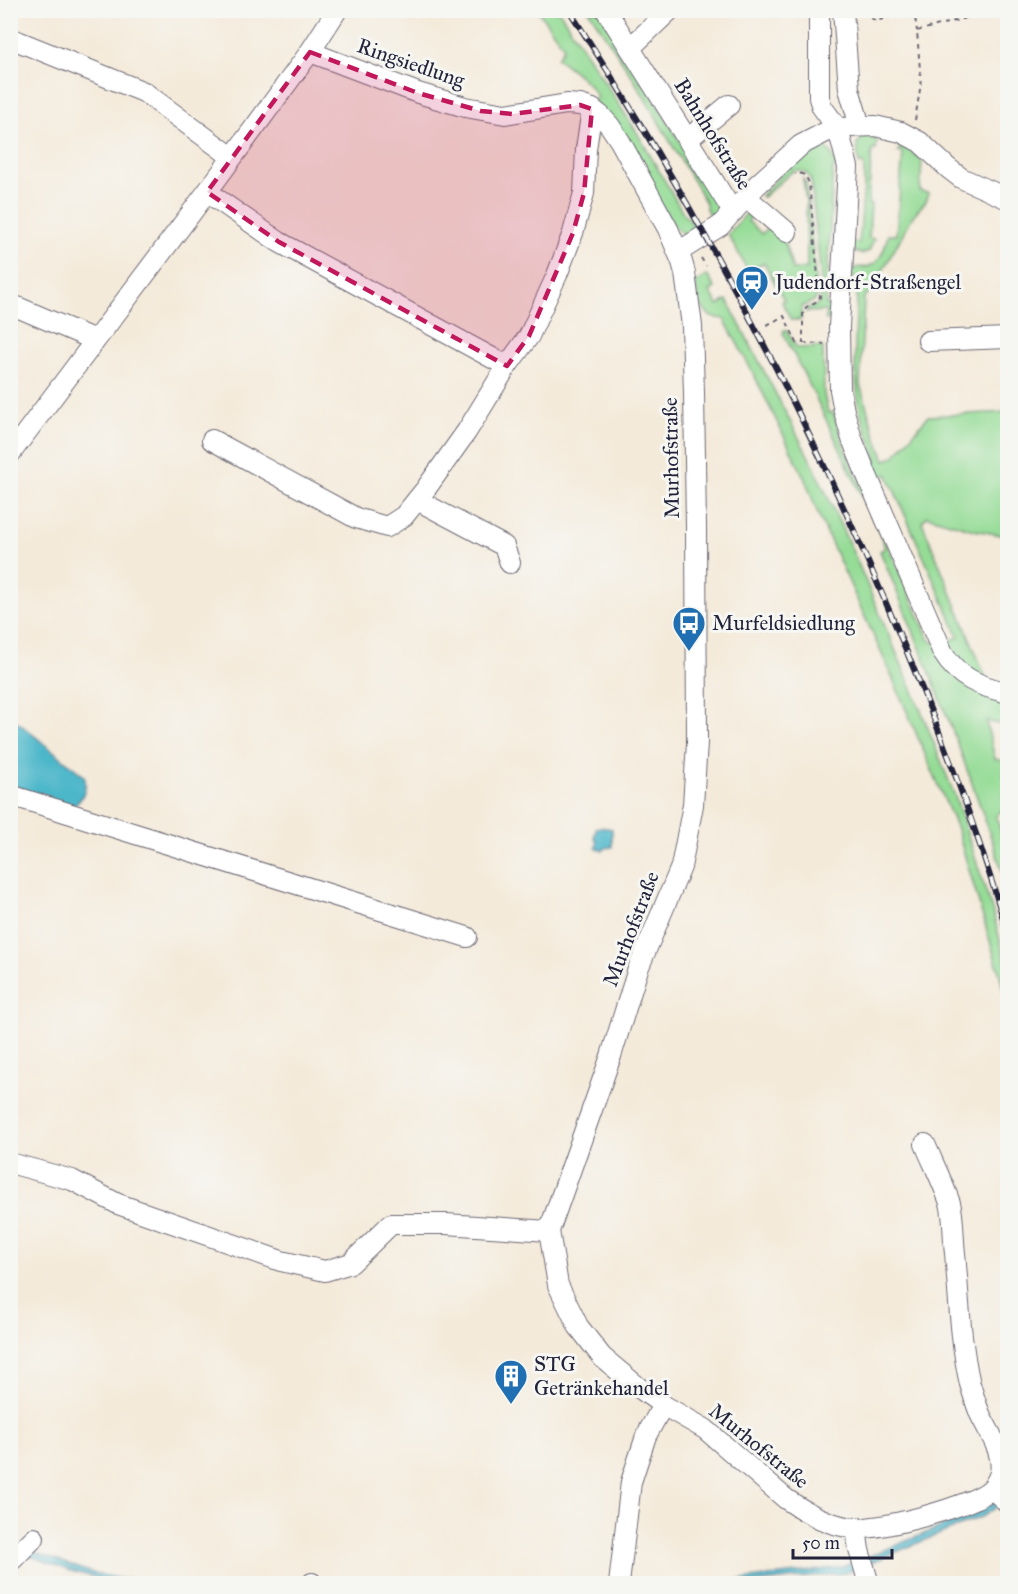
<svg xmlns="http://www.w3.org/2000/svg" width="1018" height="1594" font-family="'IM FELL Great Primer',serif">
	<rect width="100%" height="100%" fill="#f6f6f2"/>
	<filter id="ink" filterUnits="userSpaceOnUse"><feTurbulence type="fractalNoise" baseFrequency=".0167" numOctaves="2"/><feDisplacementMap in="SourceGraphic" scale="12" xChannelSelector="R" yChannelSelector="G"/><feConvolveMatrix kernelMatrix="1 2 1 2 8 2 1 2 1" color-interpolation-filters="sRGB"/></filter>
	<filter id="wash" filterUnits="userSpaceOnUse"><feTurbulence type="fractalNoise" baseFrequency=".008" numOctaves="4" result="noise"/><feDisplacementMap in="SourceGraphic" scale="24" xChannelSelector="R" yChannelSelector="G"/><feGaussianBlur stdDeviation="1.35" result="paint"/><feColorMatrix in="noise" values="0 0 0 0 0 0 0 0 0 0 0 0 0 0 0 0 0 1.4 0 .05"/><feComposite in="paint" operator="in"/></filter>
	<g filter="url(#wash)">
		<rect width="100%" height="100%" fill="#f4eada"/>
		<g fill="#95dc96" stroke="#5c7f68" stroke-width="1.5">
			<path d="M538,11H559L636,131L685,216L689,219L698,234L687,236L676,229L594,101L597,97C588,80 572,70 557,58L564,47Z"/>
			<polygon points="589,11 599,11 722,209 714,223 706,209 706,203 633,78"/>
			<polygon points="868,136 873,137 877,141 876,150 872,150 868,204 871,204 869,238 874,239 869,251 862,254 853,251 851,242 859,243 864,187 864,164 859,164 857,144 863,137"/>
			<path d="M819,146C829,147 834,157 836,166L833,167L826,305L833,306L830,319L826,320V311L806,312L808,308L815,306L820,302L822,288L811,181C808,172 801,169 793,171L763,197L761,196C778,178 796,156 819,146Z"/>
			<path d="M901,147H905L922,160L920,191L929,193L926,201L913,216L872,290L864,297L860,385L874,432L885,460L894,457L928,416L1007,412V536L974,530L927,516L922,522L986,678L978,680L943,643L959,637L887,474L877,478L870,463L877,459C869,438 859,415 857,391C853,354 856,316 858,278L848,277C856,261 861,271 872,265C882,259 886,245 888,235H896L903,153L898,152Z"/>
			<polygon points="803,179 806,183 817,296 815,300 802,307 801,320 791,320 782,302 784,300 764,263 748,271 728,234 747,213 750,211 753,213 748,221 762,234 769,226 783,238 793,270 807,268 806,202"/>
			<polygon points="707,275 715,288 710,291 718,305 727,300 813,465 857,561 920,708 956,799 993,913 1007,967 1007,1008 1000,975 957,829 890,672 818,514 805,479 753,373 724,319 711,317 700,305 695,283"/>
			<path d="M784,330L787,331L797,348L823,347L824,394L828,413L833,412L845,449L929,639L1007,697V726L986,721L995,759L1007,762L1004,776L1007,777V813L1001,811L996,816L1007,851V886C971,772 926,661 880,551L885,548L880,534L814,394L783,333Z"/>
		</g>
		<g fill="#4db7ca" stroke="#386c82" stroke-width="1.5">
			<path d="M10,716L84,776C88,787 82,803 70,807L11,785Z"/>
			<polygon points="600,827 612,829 612,847 605,848 603,851 596,847 597,842 594,836 596,832 596,828"/>
			<polygon points="1007,1494 1007,1500 981,1517 845,1573 754,1583 712,1584 842,1567 978,1512"/>
			<polygon points="10,1544 93,1573 122,1579 172,1583 120,1584 71,1571 11,1549"/>
		</g>
	</g>
	<g filter="url(#ink)">
		<g fill="none" stroke-linecap="round" stroke-linejoin="round">
			<defs>
				<g id="minor">
					<polyline points="606,10 733,212"/>
					<path d="M819,10V98L822,107L838,129L848,167L839,327L840,390L844,411L852,439L865,471L943,653C959,679 980,686 1008,693"/>
					<polyline points="843,10 849,89 860,126"/>
					<polyline points="10,38 144,92 232,157"/>
					<polyline points="630,48 670,10"/>
					<polyline points="310,52 337,10"/>
					<polyline points="688,139 729,105"/>
					<polyline points="207,192 279,242 507,366 529,336 557,275 573,233 584,193 586,149 592,109"/>
					<polyline points="746,197 787,232"/>
					<polyline points="678,252 720,226 757,185 801,145 826,132 849,127 875,126 901,132 920,142 948,168 961,178 1008,199"/>
					<polyline points="10,304 95,340"/>
					<polyline points="928,341 1008,338"/>
					<polyline points="212,440 356,518 387,527 404,516 425,490 467,431 507,366"/>
					<path d="M10,454L207,192L310,52L418,93L465,107L505,114L567,104L580,105L592,109L601,116L610,126L620,141L668,229L682,262L685,273L692,326L694,393L696,527L697,743L693,805L681,867L638,969L611,1056L549,1231L558,1285L578,1326L602,1357L638,1387L663,1405L705,1429L786,1499C807,1513 831,1527 857,1528C881,1530 974,1506 991,1489C995,1485 998,1479 1000,1473C1004,1452 989,1433 980,1414C976,1404 973,1394 970,1384C960,1341 959,1296 955,1253C953,1238 954,1217 950,1203C943,1183 933,1163 925,1144"/>
					<polyline points="417,500 504,546 510,563"/>
					<polyline points="10,795 467,937"/>
					<polyline points="10,1163 72,1180 118,1204 281,1261 325,1271 351,1263 391,1224 446,1224 549,1231"/>
					<polyline points="992,1489 1008,1503"/>
					<polyline points="856,1528 859,1550 869,1584"/>
					<polyline points="10,1562 34,1538"/>
					<polyline points="312,1583 313,1584"/>
					<polyline points="619,1584 631,1482 646,1436 663,1405"/>
				</g>
			</defs>
			<use href="#minor" stroke="#6c6873" stroke-width="22"/>
			<g stroke="#6c6873" stroke-width="2" stroke-dasharray="4.5 4.5" stroke-linecap="butt">
				<polyline points="868,10 871,18 876,21 914,10"/>
				<polyline points="914,10 917,31"/>
				<polyline points="915,120 921,83 917,31 985,13 985,10"/>
				<polyline points="701,258 706,266"/>
				<path d="M767,325L784,316L797,343H803V311C808,303 816,305 820,297L809,183L805,175L799,173L795,174"/>
				<polyline points="803,343 824,344"/>
			</g>
			<use href="#minor" stroke="#fff" stroke-width="20"/>
			<defs>
				<path id="rail" d="M569,10C693,201 800,401 889,610C935,716 976,824 1008,935"/>
			</defs>
			<use href="#rail" stroke="#22223b" stroke-width="6"/>
			<use href="#rail" stroke="#f6f6f2" stroke-width="4" stroke-dasharray="11" stroke-linecap="butt"/>
		</g>
	</g>
	<path fill="#c2185b" fill-opacity="0.2" stroke="#c2185b" stroke-width="4.5" stroke-dasharray="12 8" stroke-linejoin="round" d="M310,52L418,93L481,111L512,114L580,105L592,109L584,193L573,233L529,336L507,366L279,242L207,192Z"/>
	<defs>
		<symbol id="station-pin" viewBox="-11 -11 22 30"><path d="M0 17L-7.5 6A9.5 9.5 0 1 1 7.5 6Z" fill="#1f6fb2" stroke="#f6f6f2"/><path d="M-3-6H3Q5-6 5-4V2Q5 4 3 4L4.5 6H3L1.5 4h-3L-3 6H-4.5L-3 4Q-5 4-5 2V-4Q-5-6-3-6ZM-3.5-4v3h7v-3ZM-3.5 1v1.5H-2V1ZM2 1v1.5H3.5V1Z" fill="#fff"/></symbol>
		<symbol id="bus-pin" viewBox="-11 -11 22 30"><path d="M0 17L-7.5 6A9.5 9.5 0 1 1 7.5 6Z" fill="#1f6fb2" stroke="#f6f6f2"/><path d="M-5-6H5V4H4V6H2V4H-2V6H-4V4H-5ZM-3.5-4V0h7V-4ZM-3.5 1.2v1.5H-2V1.2ZM2 1.2v1.5H3.5V1.2Z" fill="#fff"/></symbol>
		<symbol id="building-pin" viewBox="-11 -11 22 30"><path d="M0 17L-7.5 6A9.5 9.5 0 1 1 7.5 6Z" fill="#1f6fb2" stroke="#f6f6f2"/><path d="M-4-6H4V6H1V3H-1V6H-4ZM-2.5-4.3h1.7v1.8h-1.7ZM.8-4.3h1.7v1.8H.8ZM-2.5-1h1.7V.8h-1.7ZM.8-1h1.7V.8H.8Z" fill="#fff"/></symbol>
	</defs>
	<g fill-rule="evenodd">
		<use href="#station-pin" x="733" y="263" width="38" height="52"/>
		<use href="#bus-pin" x="670" y="604" width="38" height="52"/>
		<use href="#building-pin" x="492" y="1357" width="38" height="52"/>
	</g>
	<g text-anchor="middle" stroke-width="6" stroke-linejoin="round" paint-order="stroke">
		<g font-size="21" fill="#22223b" stroke="#f6f6f2">
			<text transform="translate(411 63) rotate(19)" y="7">Ringsiedlung</text>
			<text transform="translate(713 134) rotate(58)" y="7">Bahnhofstraße</text>
			<text transform="translate(671 458) rotate(-91)" y="7">Murhofstraße</text>
			<text transform="translate(631 929) rotate(-69)" y="7">Murhofstraße</text>
			<text transform="translate(759 1446) rotate(39)" y="7">Murhofstraße</text>
		</g>
		<g font-size="21" fill="#22223b" stroke="#f6f6f2" text-anchor="start">
			<text x="775" y="289">Judendorf-Straßengel</text>
			<text x="712" y="630">Murfeldsiedlung</text>
			<text x="534" y="1371">STG<tspan x="534" dy="24">Getränkehandel</tspan></text>
		</g>
	</g>
	<rect width="1018" height="1594" fill="none" stroke="#f6f6f2" stroke-width="36"/>
	<path d="M793 1549v9h99v-9" fill="none" stroke="#22223b" stroke-width="3"/>
	<text x="802" y="1549" font-size="18" fill="#22223b" stroke="#f6f6f2" stroke-width="4.5" paint-order="stroke">50 m</text>
</svg>
